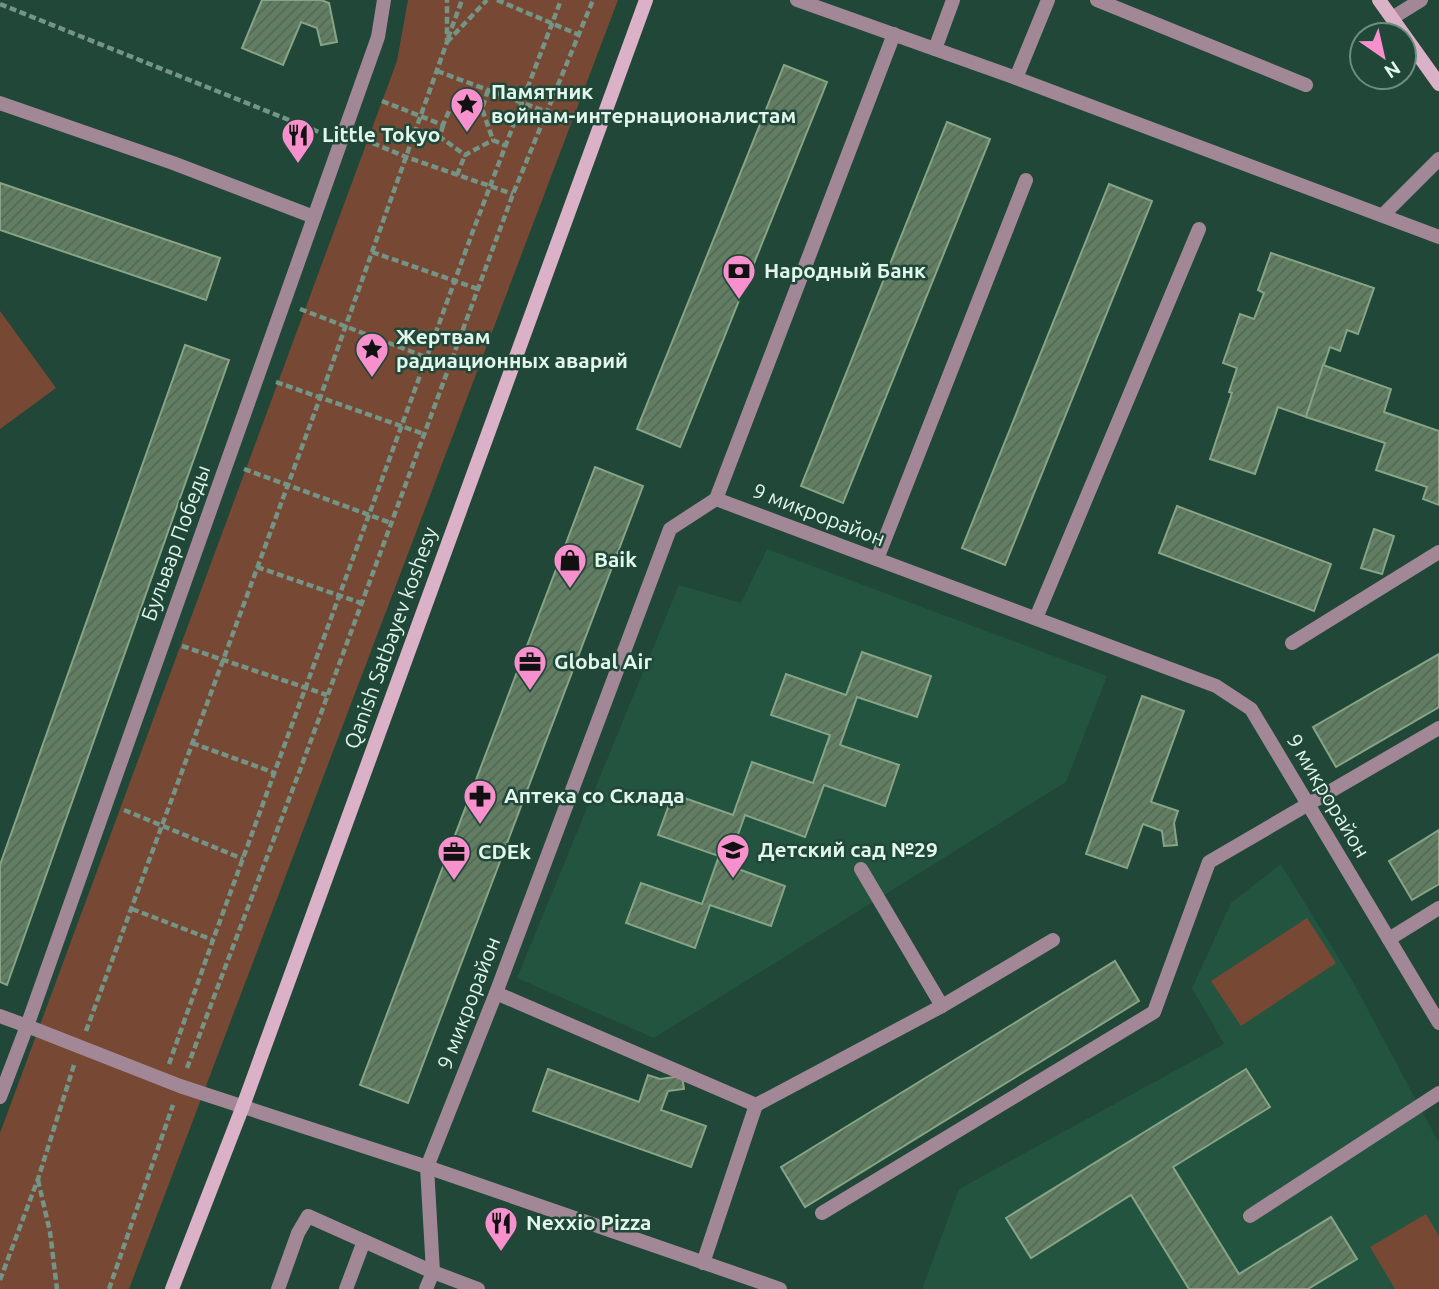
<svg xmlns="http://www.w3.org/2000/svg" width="1439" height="1289" font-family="Ubuntu,sans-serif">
	<defs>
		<pattern id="building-hatch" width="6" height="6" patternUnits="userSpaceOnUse" patternTransform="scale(1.75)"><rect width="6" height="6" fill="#627e62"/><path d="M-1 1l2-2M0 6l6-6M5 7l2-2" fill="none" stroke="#546756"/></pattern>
	</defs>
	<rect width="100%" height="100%" fill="#204737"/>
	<g fill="#235440">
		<polygon points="767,549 1107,676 1066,782 654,1038 517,978 679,585 741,603"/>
		<polygon points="1281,864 1352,980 1439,1143 1439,1289 922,1289 959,1189 1224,1044 1192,988 1231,903"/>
	</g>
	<g fill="#774934">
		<polygon points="408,0 618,0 129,1289 0,1289 0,1133 397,61"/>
		<polygon points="0,311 56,388 0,429"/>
		<polygon points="1307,918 1336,963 1241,1026 1211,981"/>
		<polygon points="1426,1214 1439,1236 1439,1289 1395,1289 1370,1247"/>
	</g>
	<g fill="url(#building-hatch)" stroke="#87a486" stroke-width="2">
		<polygon points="262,0 321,0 329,3 337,42 321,45 317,28 301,22 283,65 242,48"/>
		<polygon points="784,65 827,82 680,447 637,429"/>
		<polygon points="947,122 990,139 843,503 801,486"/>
		<polygon points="0,183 220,258 206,300 0,230"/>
		<polygon points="1109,184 1152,201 1005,565 962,548"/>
		<polygon points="1271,253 1374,288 1358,334 1347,330 1340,351 1330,347 1306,417 1278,407 1255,474 1210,459 1232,393 1229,392 1237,368 1223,363 1240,314 1254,319 1264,293 1258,290"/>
		<polygon points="185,345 229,360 7,985 0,982 0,865"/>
		<polygon points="1323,365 1391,389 1384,412 1439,431 1439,505 1423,499 1427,487 1376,470 1385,443 1306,417"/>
		<polygon points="595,467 643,486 408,1103 360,1085"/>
		<polygon points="1177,506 1331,564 1314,611 1159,553"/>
		<polygon points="1374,529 1394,536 1382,574 1361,568"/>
		<polygon points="862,652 931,676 917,717 857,697 840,745 899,765 885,806 824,785 805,837 745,815 727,865 785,886 771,926 710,905 695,948 626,923 641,883 702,904 719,856 658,835 673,794 733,815 752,762 813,783 830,735 771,715 786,674 846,695"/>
		<polygon points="1439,654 1439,707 1336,767 1313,727"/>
		<polygon points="1142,696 1184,711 1151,802 1178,811 1174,823 1177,845 1164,846 1162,831 1143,824 1127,868 1086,854"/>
		<polygon points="1439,830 1439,884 1412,900 1389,861"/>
		<polygon points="1115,961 1139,1001 805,1207 781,1167"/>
		<polygon points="548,1069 639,1102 648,1075 660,1079 682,1076 684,1089 668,1091 661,1110 706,1126 691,1167 533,1111"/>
		<polygon points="1246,1069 1270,1107 1173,1167 1239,1274 1331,1217 1357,1259 1308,1289 1189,1289 1131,1195 1031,1258 1006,1218"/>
	</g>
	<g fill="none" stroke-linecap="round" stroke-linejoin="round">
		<g stroke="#749486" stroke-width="4.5" stroke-dasharray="7 3.5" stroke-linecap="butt">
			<polyline points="497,0 577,34"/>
			<polyline points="0,4 324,134"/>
			<polyline points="448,38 462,0"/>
			<polyline points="447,42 487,0"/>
			<polyline points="437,71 547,112"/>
			<polyline points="488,90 482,109 493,140 506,146"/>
			<polyline points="382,101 443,125 449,111 482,109"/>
			<polyline points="443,125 440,137 465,155 493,140"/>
			<polyline points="363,139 406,157 513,194"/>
			<polyline points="457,175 465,155"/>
			<polyline points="372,252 478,289"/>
			<polyline points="300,309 449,366"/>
			<polyline points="276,382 424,434"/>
			<polyline points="244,469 391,523"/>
			<polyline points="257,567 361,603"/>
			<polyline points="182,646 327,695"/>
			<polyline points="192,743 275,773"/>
			<polyline points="124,810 243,859"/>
			<polyline points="132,909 213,940"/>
			<polyline points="86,1031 320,398 447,42 447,0"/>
			<polyline points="169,1064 213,940 473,231 561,0"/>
			<polyline points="187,1068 300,770 513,194 593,0"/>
			<polyline points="38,1180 50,1232 57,1289"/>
			<polyline points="0,1280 38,1179 74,1065"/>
			<polyline points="109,1289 173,1105"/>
		</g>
		<g stroke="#a28896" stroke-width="14">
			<polyline points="1097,0 1306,85"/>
			<polyline points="1392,18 1421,0"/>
			<polyline points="935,49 953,0"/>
			<polyline points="1016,78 1048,0"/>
			<polyline points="0,103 173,163 314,217"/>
			<polyline points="716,499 894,34"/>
			<polyline points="877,559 1026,180"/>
			<polyline points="1036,618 1199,229"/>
			<polyline points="1292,643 1439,552"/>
			<polyline points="861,869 942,1006"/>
			<polyline points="1389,939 1439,908"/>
			<polyline points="496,993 756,1105 942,1006 1053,940"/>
			<polyline points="0,1016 27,1026 0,1097"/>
			<polyline points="822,1213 1154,1012 1209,862 1439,728"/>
			<polyline points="1250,1216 1439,1093"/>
			<polyline points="703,1263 756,1105"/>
			<polyline points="278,1289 298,1233 308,1216 433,1272 426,1289"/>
			<polyline points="346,1289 364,1241"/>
			<polyline points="478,1289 433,1272 427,1167 496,993 670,529 716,499 1216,686 1251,709 1439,1023"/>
		</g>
		<g stroke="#a28896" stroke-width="14">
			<polyline points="384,0 378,37 27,1026 180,1086 427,1167 780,1289"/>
			<polyline points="797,0 1016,78 1439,237"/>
			<polyline points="1383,215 1439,159"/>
		</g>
		<g stroke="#dbb1c8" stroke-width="14">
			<polyline points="1379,0 1439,84"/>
			<polyline points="172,1289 243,1106 646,0"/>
		</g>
	</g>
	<defs>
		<symbol id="sight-pin" viewBox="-11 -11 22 30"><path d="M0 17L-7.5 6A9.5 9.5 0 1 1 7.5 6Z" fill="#f790cd" stroke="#204737"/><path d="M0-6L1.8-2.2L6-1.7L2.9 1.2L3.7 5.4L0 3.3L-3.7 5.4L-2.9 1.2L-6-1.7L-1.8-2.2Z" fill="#111"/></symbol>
		<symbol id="restaurant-pin" viewBox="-11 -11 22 30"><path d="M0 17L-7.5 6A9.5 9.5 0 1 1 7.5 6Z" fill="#f790cd" stroke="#204737"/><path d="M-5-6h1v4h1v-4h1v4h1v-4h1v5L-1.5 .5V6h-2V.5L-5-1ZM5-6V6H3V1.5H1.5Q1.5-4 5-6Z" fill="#111"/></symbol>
		<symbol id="bank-pin" viewBox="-11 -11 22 30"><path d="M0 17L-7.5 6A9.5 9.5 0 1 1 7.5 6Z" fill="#f790cd" stroke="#204737"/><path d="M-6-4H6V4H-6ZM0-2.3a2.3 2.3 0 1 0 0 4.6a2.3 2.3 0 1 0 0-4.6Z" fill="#111"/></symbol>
		<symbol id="shop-pin" viewBox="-11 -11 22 30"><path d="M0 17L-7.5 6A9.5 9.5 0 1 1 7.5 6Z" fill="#f790cd" stroke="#204737"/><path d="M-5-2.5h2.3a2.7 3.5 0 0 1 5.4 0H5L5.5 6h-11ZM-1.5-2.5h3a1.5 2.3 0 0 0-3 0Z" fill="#111"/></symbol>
		<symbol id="office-pin" viewBox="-11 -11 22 30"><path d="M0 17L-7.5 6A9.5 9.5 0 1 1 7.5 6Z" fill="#f790cd" stroke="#204737"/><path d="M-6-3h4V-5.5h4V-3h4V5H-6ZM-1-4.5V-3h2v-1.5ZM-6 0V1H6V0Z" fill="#111"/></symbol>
		<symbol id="pharmacy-pin" viewBox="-11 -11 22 30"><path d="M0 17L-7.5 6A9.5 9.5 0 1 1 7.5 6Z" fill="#f790cd" stroke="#204737"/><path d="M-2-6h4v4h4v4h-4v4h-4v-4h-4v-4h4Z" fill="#111"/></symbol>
		<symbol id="school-pin" viewBox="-11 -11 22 30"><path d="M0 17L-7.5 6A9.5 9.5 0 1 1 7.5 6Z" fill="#f790cd" stroke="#204737"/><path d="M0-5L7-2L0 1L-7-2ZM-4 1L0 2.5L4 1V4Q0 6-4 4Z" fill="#111"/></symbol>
	</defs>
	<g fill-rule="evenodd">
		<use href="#sight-pin" x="448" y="85" width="38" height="52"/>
		<use href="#restaurant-pin" x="279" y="116" width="38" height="52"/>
		<use href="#bank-pin" x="720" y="252" width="38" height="52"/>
		<use href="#sight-pin" x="353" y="330" width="38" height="52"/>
		<use href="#shop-pin" x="551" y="541" width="38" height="52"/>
		<use href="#office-pin" x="511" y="643" width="38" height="52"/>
		<use href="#pharmacy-pin" x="461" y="777" width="38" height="52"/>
		<use href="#school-pin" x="714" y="831" width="38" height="52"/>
		<use href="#office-pin" x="435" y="833" width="38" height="52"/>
		<use href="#restaurant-pin" x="482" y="1204" width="38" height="52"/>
	</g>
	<g text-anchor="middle" stroke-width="5" stroke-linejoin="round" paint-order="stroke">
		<g font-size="21" font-weight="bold" fill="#e1f6ec" stroke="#204737" text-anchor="start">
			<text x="491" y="99">Памятник<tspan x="491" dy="24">войнам-интернационалистам</tspan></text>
			<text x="322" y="142">Little Tokyo</text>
			<text x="764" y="278">Народный Банк</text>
			<text x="396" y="344">Жертвам<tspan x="396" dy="24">радиационных аварий</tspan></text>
			<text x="594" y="567">Baik</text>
			<text x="554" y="669">Global Air</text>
			<text x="504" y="803">Аптека со Склада</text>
			<text x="758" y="857">Детский сад №29</text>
			<text x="478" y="859">CDEk</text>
			<text x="526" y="1230">Nexxio Pizza</text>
		</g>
		<g font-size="21" fill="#e1f6ec" stroke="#204737">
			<text transform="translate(819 515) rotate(21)" y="7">9 микрорайон</text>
			<text transform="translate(176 543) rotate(-70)" y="7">Бульвар Победы</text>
			<text transform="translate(391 638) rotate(-70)" y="7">Qanish Satbayev koshesy</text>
			<text transform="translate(1328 796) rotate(59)" y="7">9 микрорайон</text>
			<text transform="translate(469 1003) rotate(-69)" y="7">9 микрорайон</text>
		</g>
	</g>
	<g transform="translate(1383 56) rotate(146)"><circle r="33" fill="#204737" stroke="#6d8d7f" stroke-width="2"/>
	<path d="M0-5L12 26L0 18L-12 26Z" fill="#f790cd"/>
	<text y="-10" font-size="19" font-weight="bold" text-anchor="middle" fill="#e1f6ec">N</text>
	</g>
</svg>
